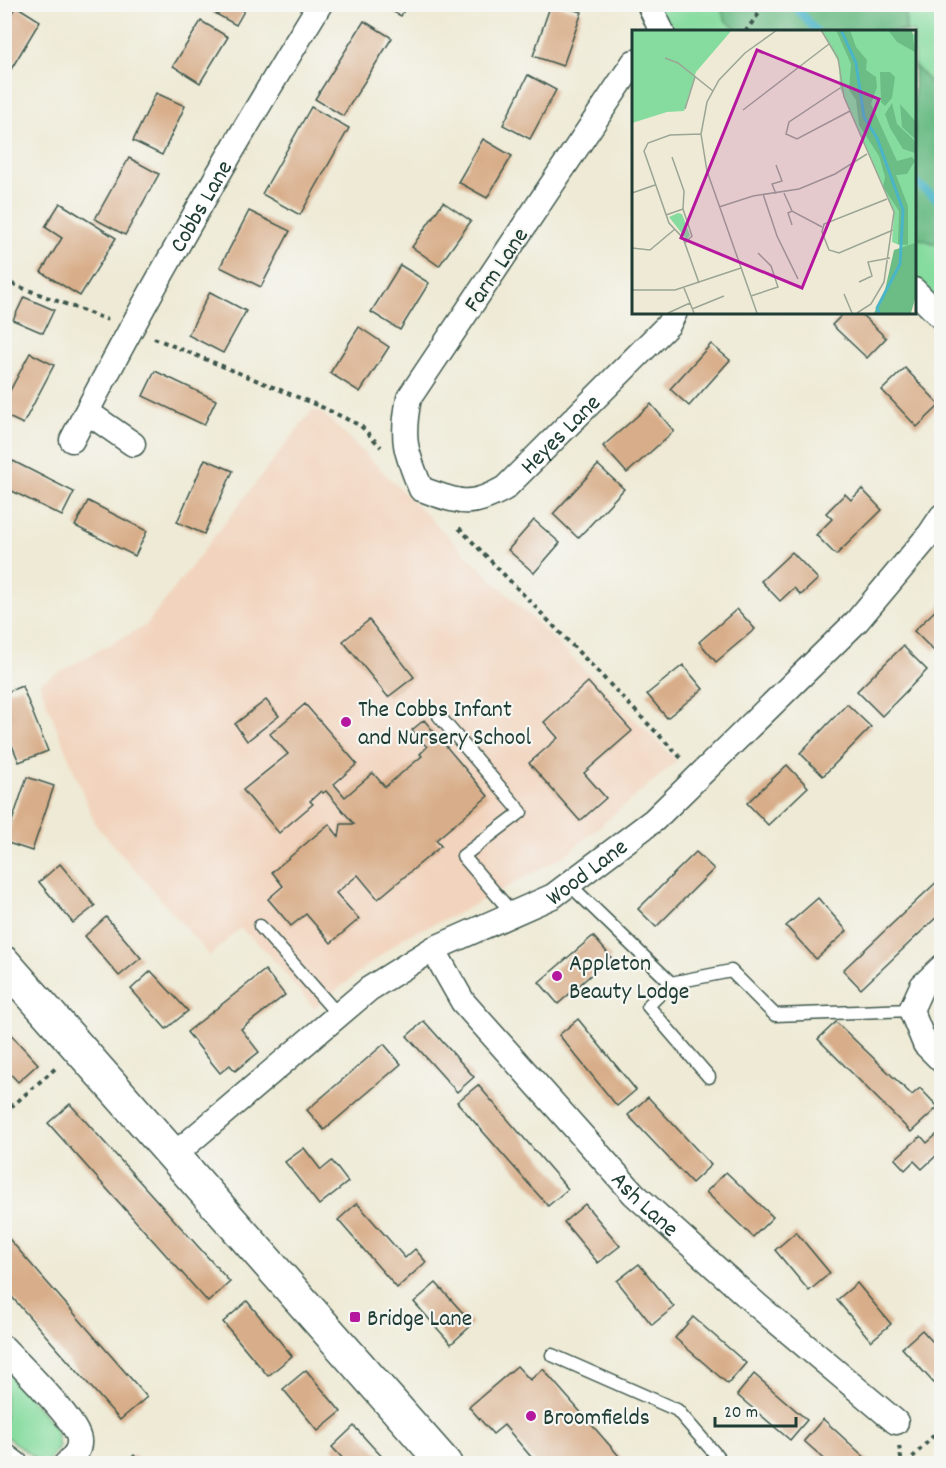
<svg xmlns="http://www.w3.org/2000/svg" width="946" height="1468" font-family="Dekko,sans-serif">
	<rect width="100%" height="100%" fill="#f6f6f2"/>
	<filter id="ink" filterUnits="userSpaceOnUse"><feTurbulence type="fractalNoise" baseFrequency=".0167" numOctaves="2"/><feDisplacementMap in="SourceGraphic" scale="12" xChannelSelector="R" yChannelSelector="G"/><feConvolveMatrix kernelMatrix="1 2 1 2 8 2 1 2 1" color-interpolation-filters="sRGB"/></filter>
	<filter id="wash" filterUnits="userSpaceOnUse"><feTurbulence type="fractalNoise" baseFrequency=".008" numOctaves="4" result="noise"/><feDisplacementMap in="SourceGraphic" scale="24" xChannelSelector="R" yChannelSelector="G"/><feGaussianBlur stdDeviation="1.35" result="paint"/><feColorMatrix in="noise" values="0 0 0 0 0 0 0 0 0 0 0 0 0 0 0 0 0 1.4 0 .05"/><feComposite in="paint" operator="in"/></filter>
	<g filter="url(#wash)">
		<rect width="100%" height="100%" fill="#eeead5"/>
		<polygon fill="#f2d4be" points="313,409 323,413 677,761 566,855 455,915 404,937 314,1008 267,952 240,928 210,956 95,824 39,683 146,625"/>
		<g fill="#86dc9f" stroke="#528c6a" stroke-width="1.5">
			<polygon points="649,5 941,5 941,314 915,288 914,32 662,31"/>
			<polygon points="5,1369 56,1428 59,1447 47,1463 42,1463 5,1436"/>
		</g>
		<g fill="#6cbc86" stroke="#467c5d" stroke-width="1.5">
			<polygon points="719,5 905,5 906,31 741,31 726,21"/>
			<polygon points="914,65 941,94 941,246 915,237"/>
		</g>
		<g fill="none" stroke-linecap="round" stroke-linejoin="round">
			<g stroke="#4bb5c8" stroke-width="8">
				<polyline points="793,4 817,32"/>
				<polyline points="914,181 942,203"/>
			</g>
		</g>
		<g id="blocks">
			<g fill="#d8ad89">
				<polygon points="213,4 248,4 236,25 209,10"/>
				<polygon points="379,4 407,4 401,16"/>
				<polygon points="551,4 582,12 563,66 533,56"/>
				<polygon points="16,6 40,21 7,76 4,75 4,25"/>
				<polygon points="201,21 228,37 200,83 173,66"/>
				<polygon points="364,21 392,38 343,116 315,99"/>
				<polygon points="528,75 556,90 530,139 503,125"/>
				<polygon points="156,93 185,106 162,155 133,141"/>
				<polygon points="311,107 349,128 300,215 262,194"/>
				<polygon points="483,139 512,156 487,198 458,182"/>
				<polygon points="129,158 159,174 125,235 95,219"/>
				<polygon points="443,202 471,221 439,266 412,247"/>
				<polygon points="60,203 116,238 80,296 41,272 62,238 45,227"/>
				<polygon points="249,211 290,231 261,287 220,267"/>
				<polygon points="400,265 429,283 400,330 371,312"/>
				<polygon points="210,292 246,311 223,353 188,335"/>
				<polygon points="24,297 54,310 43,333 13,320"/>
				<polygon points="845,312 859,312 886,338 867,358 832,325"/>
				<polygon points="359,327 389,347 360,392 330,373"/>
				<polygon points="711,344 730,360 689,406 670,389"/>
				<polygon points="30,353 54,365 23,424 4,415 4,402"/>
				<polygon points="905,368 940,405 917,427 882,390"/>
				<polygon points="155,371 216,400 204,425 143,396"/>
				<polygon points="651,404 674,431 627,473 603,446"/>
				<polygon points="205,459 233,471 204,534 177,522"/>
				<polygon points="13,461 74,492 62,516 4,487 4,478"/>
				<polygon points="598,465 624,489 578,538 553,514"/>
				<polygon points="862,489 882,510 836,555 816,535 832,519 826,513 845,494 851,500"/>
				<polygon points="88,501 147,531 135,556 75,526"/>
				<polygon points="534,520 560,543 534,573 508,550"/>
				<polygon points="792,552 818,579 801,595 794,588 780,601 761,581"/>
				<polygon points="942,604 942,643 934,651 914,631"/>
				<polygon points="737,609 755,629 716,662 699,642"/>
				<polygon points="369,620 414,677 388,697 343,641"/>
				<polygon points="903,646 927,670 882,716 857,691"/>
				<polygon points="683,665 703,689 667,718 647,694"/>
				<polygon points="588,682 632,731 584,773 606,798 580,821 529,763 558,738 544,722"/>
				<polygon points="22,686 48,751 19,762 4,726 4,693"/>
				<polygon points="266,700 279,716 247,741 235,724"/>
				<polygon points="305,704 357,764 334,784 345,797 373,773 385,787 422,756 420,754 427,747 412,730 424,720 488,796 436,840 441,846 378,899 358,875 336,893 359,919 331,943 306,914 291,926 268,899 283,886 272,872 329,824 339,837 341,824 354,824 326,791 323,793 321,791 310,801 313,804 279,833 243,790 288,754 270,734"/>
				<polygon points="847,704 871,727 823,776 800,753"/>
				<polygon points="787,765 808,787 768,825 747,803"/>
				<polygon points="27,777 54,786 32,851 5,842"/>
				<polygon points="696,852 714,869 656,927 638,909"/>
				<polygon points="60,864 95,906 73,923 39,882"/>
				<polygon points="942,877 942,912 861,989 843,970"/>
				<polygon points="818,898 847,931 816,959 786,926"/>
				<polygon points="106,917 141,958 119,976 85,936"/>
				<polygon points="593,936 611,957 558,1004 539,982"/>
				<polygon points="265,970 285,995 241,1029 259,1052 235,1071 230,1065 220,1073 187,1032"/>
				<polygon points="151,971 188,1011 166,1029 131,989"/>
				<polygon points="578,1019 636,1090 617,1106 559,1035"/>
				<polygon points="424,1021 474,1077 457,1092 407,1036"/>
				<polygon points="836,1022 912,1095 920,1088 938,1107 911,1132 818,1039"/>
				<polygon points="4,1027 38,1064 18,1082 4,1067"/>
				<polygon points="384,1044 401,1064 324,1130 307,1110"/>
				<polygon points="478,1085 568,1189 548,1206 457,1102"/>
				<polygon points="648,1097 711,1165 692,1183 628,1115"/>
				<polygon points="70,1104 230,1282 208,1302 48,1123"/>
				<polygon points="942,1130 942,1159 937,1155 922,1169 914,1161 905,1170 895,1159 921,1136 927,1143"/>
				<polygon points="304,1148 321,1170 332,1161 348,1182 319,1205 285,1162"/>
				<polygon points="726,1172 773,1217 753,1237 706,1192"/>
				<polygon points="357,1203 405,1258 415,1249 426,1262 397,1288 338,1220"/>
				<polygon points="585,1204 620,1246 598,1263 564,1222"/>
				<polygon points="796,1232 830,1273 809,1291 775,1250"/>
				<polygon points="4,1233 147,1397 120,1420 4,1288"/>
				<polygon points="639,1264 674,1307 652,1325 617,1281"/>
				<polygon points="436,1283 473,1324 451,1344 414,1302"/>
				<polygon points="857,1283 891,1324 871,1341 837,1300"/>
				<polygon points="247,1301 292,1356 268,1376 223,1322"/>
				<polygon points="693,1317 746,1363 728,1384 675,1338"/>
				<polygon points="922,1330 942,1352 942,1392 902,1348"/>
				<polygon points="517,1366 530,1380 543,1369 626,1464 537,1464 504,1425 493,1434 469,1407"/>
				<polygon points="306,1370 341,1412 318,1431 283,1389"/>
				<polygon points="754,1374 807,1420 790,1440 737,1395"/>
				<polygon points="823,1419 872,1464 830,1464 804,1441"/>
				<polygon points="354,1426 372,1446 389,1464 348,1464 332,1447"/>
				<polygon points="134,1455 142,1464 124,1464"/>
			</g>
		</g>
	</g>
	<g filter="url(#ink)">
		<use href="#blocks" fill-opacity="0" stroke="#3e574c" stroke-width="1.5"/>
		<g fill="none" stroke-linecap="round" stroke-linejoin="round">
			<defs>
				<g id="lane">
					<polyline points="439,716 521,812 463,856 514,915"/>
					<polyline points="570,885 671,983"/>
					<polyline points="260,926 339,1016"/>
					<polyline points="709,1077 648,1006 671,983 731,971 775,1015 911,1010"/>
					<polyline points="552,1355 677,1410 724,1464"/>
				</g>
				<g id="street">
					<polyline points="649,4 662,32"/>
					<path id="s1" d="M634,62L409,398C401,439 405,451 421,489C459,502 468,509 505,488L668,325L675,312"/>
					<polyline points="914,290 942,318"/>
					<polyline points="87,412 133,444"/>
					<path id="s2" d="M72,440C149,291 232,147 320,4"/>
					<path id="s3" d="M433,949L463,1002L634,1194L757,1305L896,1422"/>
					<polyline points="942,967 922,986 911,1010 925,1044 942,1061"/>
					<path id="s4" d="M174,1155L369,989L433,949L553,896L654,820L857,621L930,534L942,516"/>
					<path d="M4,1348C19,1364 78,1422 79,1440C80,1451 73,1457 66,1464"/>
					<polyline points="4,1455 16,1464"/>
				</g>
				<polyline id="secondary" points="4,963 445,1464"/>
			</defs>
			<use href="#lane" stroke="#3e574c" stroke-width="15"/>
			<use href="#street" stroke="#3e574c" stroke-width="27"/>
			<use href="#secondary" stroke="#3e574c" stroke-width="36"/>
			<g stroke="#3e574c" stroke-width="4" stroke-dasharray="4.5 4.5" stroke-linecap="butt">
				<polyline points="745,32 766,4"/>
				<polyline points="4,281 108,320"/>
				<polyline points="154,338 324,408 361,426 381,447"/>
				<polyline points="459,528 681,758"/>
				<polyline points="4,1113 58,1066"/>
				<polyline points="899,1446 902,1464"/>
				<polyline points="906,1464 942,1427"/>
			</g>
			<use href="#lane" stroke="#fff" stroke-width="12"/>
			<use href="#street" stroke="#fff" stroke-width="24"/>
			<use href="#secondary" stroke="#fff" stroke-width="33"/>
		</g>
	</g>
	<g fill="#b5179e" stroke="#f6f6f2" stroke-width="2">
		<circle cx="346" cy="722" r="6"/>
		<circle cx="557" cy="976" r="6"/>
		<rect x="349" y="1311" width="12" height="12" rx="3"/>
		<circle cx="531" cy="1416" r="6"/>
	</g>
	<g text-anchor="middle" stroke-width="4.5" stroke-linejoin="round" paint-order="stroke">
		<g font-size="24" fill="#1f3d34" stroke="#f6f6f2">
			<text dy="8" stroke="none"><textPath href="#s2" startOffset="267">Cobbs Lane</textPath></text>
			<text transform="translate(495 269) rotate(-56)" y="8">Farm Lane</text>
			<text dy="8" stroke="none"><textPath href="#s1" startOffset="664">Heyes Lane</textPath></text>
			<text dy="8" stroke="none"><textPath href="#s4" startOffset="504">Wood Lane</textPath></text>
			<text dy="8" stroke="none"><textPath href="#s3" startOffset="333">Ash Lane</textPath></text>
		</g>
		<g font-size="24" fill="#1f3d34" stroke="#f6f6f2" text-anchor="start">
			<text x="358" y="716">The Cobbs Infant<tspan x="358" dy="28">and Nursery School</tspan></text>
			<text x="569" y="970">Appleton<tspan x="569" dy="28">Beauty Lodge</tspan></text>
			<text x="367" y="1325">Bridge Lane</text>
			<text x="543" y="1424">Broomfields</text>
		</g>
	</g>
	<g transform="translate(632 30)">
		<rect width="284" height="284" fill="#eeead5"/>
		<path d="M0,0H100L64,42L52,81L35,82L0,93ZM189,0H277L283,5L284,213L274,218L260,212L262,182L208,58L207,33ZM46,183L50,184L58,205L55,210L37,187Z" fill="#86dc9f"/>
		<path d="M204,0H218L224,17L235,30L234,40L244,47L245,57L239,74L265,131L280,127L283,131L275,144L264,145L276,176V215L266,214L267,181L251,157L253,147L247,126L227,95L224,70L217,60L219,34ZM256,0H280L283,22L265,12ZM248,42H258L263,47L260,68L253,76L249,72ZM260,73L265,94L283,111V123L271,119L258,98L253,84ZM268,74L283,91V109L270,97ZM283,213V269L279,283H242L253,260L262,220Z" fill="#6cbc86"/>
		<path fill="none" stroke="#4bb5c8" stroke-width="3" d="M209,0L224,33L232,87L245,108L271,180L268,234L245,278L247,283"/>
		<path fill="none" stroke="#9ba595" stroke-width="1.5" d="M189,0L206,28L212,67L262,182L252,252L239,274L225,283M33,28L46,33L81,61M208,58L157,92L154,104L165,109L218,81M53,79L63,47M111,80L197,14M40,127L52,161L51,179M0,163L23,155M152,163L160,181M131,164L145,206L166,249M144,164L140,154L150,151L144,135M255,169L192,194L190,202L197,220L207,223L261,200M87,177L121,166L167,159L203,144L235,124M34,185L51,179L60,206L53,213M160,195L156,183L160,181L190,197M0,218L18,220L43,199M227,252L240,246L236,232L258,228M67,253L51,208L37,193L12,121L16,113L38,105L69,104M52,258L62,283M0,260H43L109,238M212,264L220,283M119,266L146,257L139,236L126,223M60,279L92,266M36,283L58,273M125,283L75,141L69,104L75,72L87,50L113,23L145,0"/>
		<path fill="#b5179e" fill-opacity="0.15" stroke="#b5179e" stroke-width="3" d="M125,20L247,69L170,258L49,208Z"/>
		<rect width="284" height="284" fill="none" stroke="#1f3d34" stroke-width="3"/>
	</g>
	<rect width="946" height="1468" fill="none" stroke="#f6f6f2" stroke-width="24"/>
	<path d="M715 1417v9h81v-9" fill="none" stroke="#1f3d34" stroke-width="3"/>
	<text x="724" y="1417" font-size="18" fill="#1f3d34" stroke="#f6f6f2" stroke-width="4.5" paint-order="stroke">20 m</text>
</svg>
